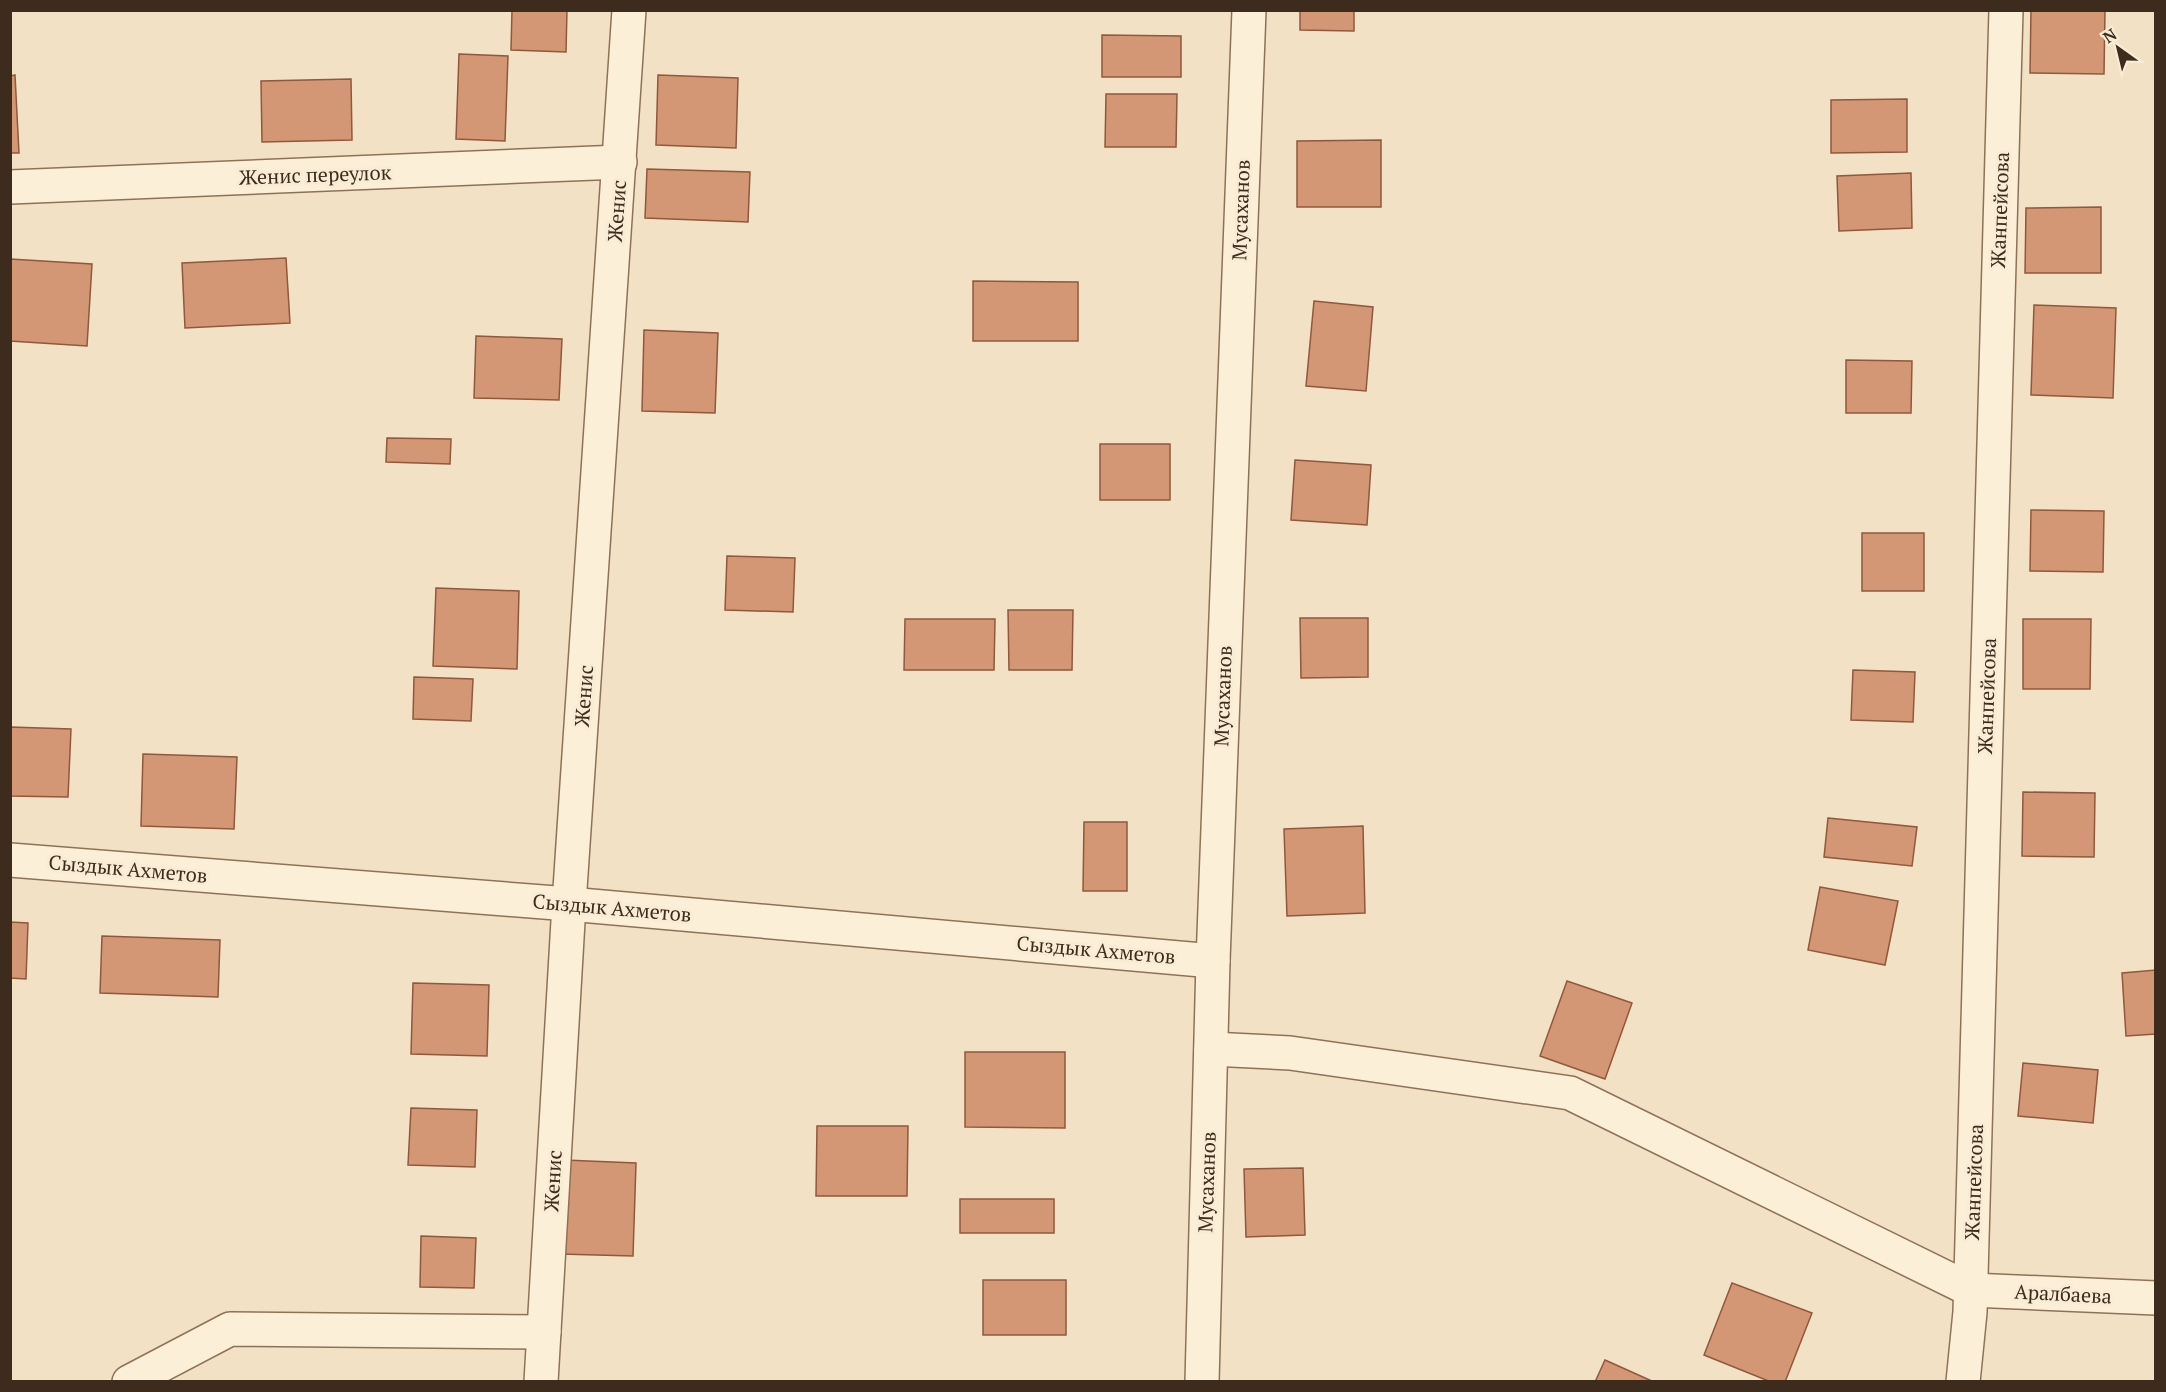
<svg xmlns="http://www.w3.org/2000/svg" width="2166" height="1392" font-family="'PT Serif',serif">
	<rect width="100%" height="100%" fill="#f2e1c4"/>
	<g fill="#d39776" stroke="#90583c" stroke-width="1.5">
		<polygon points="512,10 567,10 566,52 511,50"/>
		<polygon points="1300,10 1354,10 1354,31 1300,30"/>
		<polygon points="2031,10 2105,10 2104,74 2030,73"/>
		<polygon points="1102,35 1181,36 1181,77 1102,77"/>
		<polygon points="459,54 508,56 505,141 456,139"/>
		<polygon points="15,75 19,153 10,153 10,76"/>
		<polygon points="658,75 738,78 736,148 656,145"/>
		<polygon points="351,79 352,140 262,142 261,81"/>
		<polygon points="1106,94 1177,94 1176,147 1105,147"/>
		<polygon points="1907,99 1907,152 1831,153 1831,100"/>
		<polygon points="1381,140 1381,207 1297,207 1297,141"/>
		<polygon points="647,169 750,172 748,222 645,218"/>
		<polygon points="1911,173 1912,228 1839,231 1837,176"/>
		<polygon points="2101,207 2101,273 2025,273 2026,208"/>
		<polygon points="286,258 290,323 185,328 182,263"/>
		<polygon points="10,259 92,264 87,346 10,341"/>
		<polygon points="973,281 1078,282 1078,341 973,341"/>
		<polygon points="1314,301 1373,307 1366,391 1306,386"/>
		<polygon points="2034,305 2116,308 2113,398 2031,395"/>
		<polygon points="644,330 718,333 715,413 642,411"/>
		<polygon points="476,336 562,339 559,400 474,398"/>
		<polygon points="1846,360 1912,361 1911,413 1846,413"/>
		<polygon points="387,438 451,439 450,464 386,462"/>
		<rect x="1100" y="444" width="70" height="56"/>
		<polygon points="1295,460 1371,465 1367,525 1291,520"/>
		<polygon points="2031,510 2104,511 2103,572 2030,571"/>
		<rect x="1862" y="533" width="62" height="58"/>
		<polygon points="727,556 795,558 793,612 725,610"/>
		<polygon points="436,588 519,591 517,669 433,666"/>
		<polygon points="1008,610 1073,610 1072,670 1009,670"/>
		<polygon points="1300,618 1368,618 1368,677 1301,678"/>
		<polygon points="905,619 995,619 994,670 904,670"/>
		<polygon points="2023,619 2091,619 2090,689 2023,689"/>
		<polygon points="1853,670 1915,672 1913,722 1851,720"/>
		<polygon points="414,677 473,679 471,721 413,719"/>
		<polygon points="10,727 71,729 68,797 10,796"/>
		<polygon points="143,754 237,757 234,829 141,826"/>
		<polygon points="2023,792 2095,793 2094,857 2022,856"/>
		<polygon points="1828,818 1917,827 1912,866 1824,857"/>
		<polygon points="1084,822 1127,822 1127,891 1083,891"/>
		<polygon points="1363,826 1365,913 1287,916 1284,829"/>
		<polygon points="1820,887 1898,901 1885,965 1808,950"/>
		<polygon points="10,922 28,923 26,979 10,978"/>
		<polygon points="102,936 220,940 218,997 100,993"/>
		<polygon points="2156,970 2156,1034 2126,1036 2122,973"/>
		<polygon points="1567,981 1632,1003 1605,1079 1540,1056"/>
		<polygon points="413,983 489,985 487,1056 411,1054"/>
		<polygon points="965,1052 1065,1052 1065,1128 965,1127"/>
		<polygon points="2023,1063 2098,1070 2093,1123 2018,1116"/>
		<polygon points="411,1108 477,1110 475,1167 408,1165"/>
		<polygon points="817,1126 908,1126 907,1196 816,1196"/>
		<polygon points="564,1160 636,1163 633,1256 560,1254"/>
		<polygon points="1303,1168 1305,1235 1246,1237 1244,1169"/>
		<rect x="960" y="1199" width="94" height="34"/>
		<polygon points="421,1236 476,1238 474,1288 420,1287"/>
		<rect x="983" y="1280" width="83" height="55"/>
		<polygon points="1732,1283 1812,1313 1785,1382 1771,1382 1704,1355"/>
		<polygon points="1605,1360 1654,1382 1595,1382"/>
	</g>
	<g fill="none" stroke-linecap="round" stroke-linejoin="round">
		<defs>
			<g id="minor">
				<polyline points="10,187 620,162"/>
				<polyline points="10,860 569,904 1213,961"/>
				<polyline points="1211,1049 1290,1053 1570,1093 1971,1290 2156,1298"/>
				<polyline points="129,1382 230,1329 544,1332"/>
				<polyline points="541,1382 569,904 629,10"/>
				<polyline points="1202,1382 1213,961 1249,10"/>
				<polyline points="1963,1382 1970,1312 2006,10"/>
			</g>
		</defs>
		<use href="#minor" stroke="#8e7258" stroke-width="36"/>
		<use href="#minor" stroke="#fcefd8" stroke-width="33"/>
	</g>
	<g text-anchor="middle" stroke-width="6" stroke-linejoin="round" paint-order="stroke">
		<g font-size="20" fill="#3d2b1d" stroke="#f9ecd4">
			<text transform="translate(315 175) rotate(-2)" y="7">Женис переулок</text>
			<text transform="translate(1241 210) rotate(-88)" y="7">Мусаханов</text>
			<text transform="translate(2000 210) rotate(-88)" y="7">Жанпейсова</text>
			<text transform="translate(617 211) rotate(-86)" y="7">Женис</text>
			<text transform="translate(584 696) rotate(-86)" y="7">Женис</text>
			<text transform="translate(1223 696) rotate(-88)" y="7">Мусаханов</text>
			<text transform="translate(1987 696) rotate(-88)" y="7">Жанпейсова</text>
			<text transform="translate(128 869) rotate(5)" y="7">Сыздык Ахметов</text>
			<text transform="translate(612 908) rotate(5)" y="7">Сыздык Ахметов</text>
			<text transform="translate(1096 950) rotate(5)" y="7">Сыздык Ахметов</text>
			<text transform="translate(553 1181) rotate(-87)" y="7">Женис</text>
			<text transform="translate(1207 1182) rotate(-88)" y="7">Мусаханов</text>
			<text transform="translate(1974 1182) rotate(-88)" y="7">Жанпейсова</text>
			<text transform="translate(2063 1294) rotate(3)" y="7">Аралбаева</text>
		</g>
	</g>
	<rect width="2166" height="1392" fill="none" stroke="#3d2b1d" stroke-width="24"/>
	<g transform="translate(2118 48) rotate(326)" stroke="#f9ecd4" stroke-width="4.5" paint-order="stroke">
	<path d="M0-4.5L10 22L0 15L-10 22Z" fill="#3d2b1d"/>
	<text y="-9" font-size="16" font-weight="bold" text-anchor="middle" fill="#3d2b1d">N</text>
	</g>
</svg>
